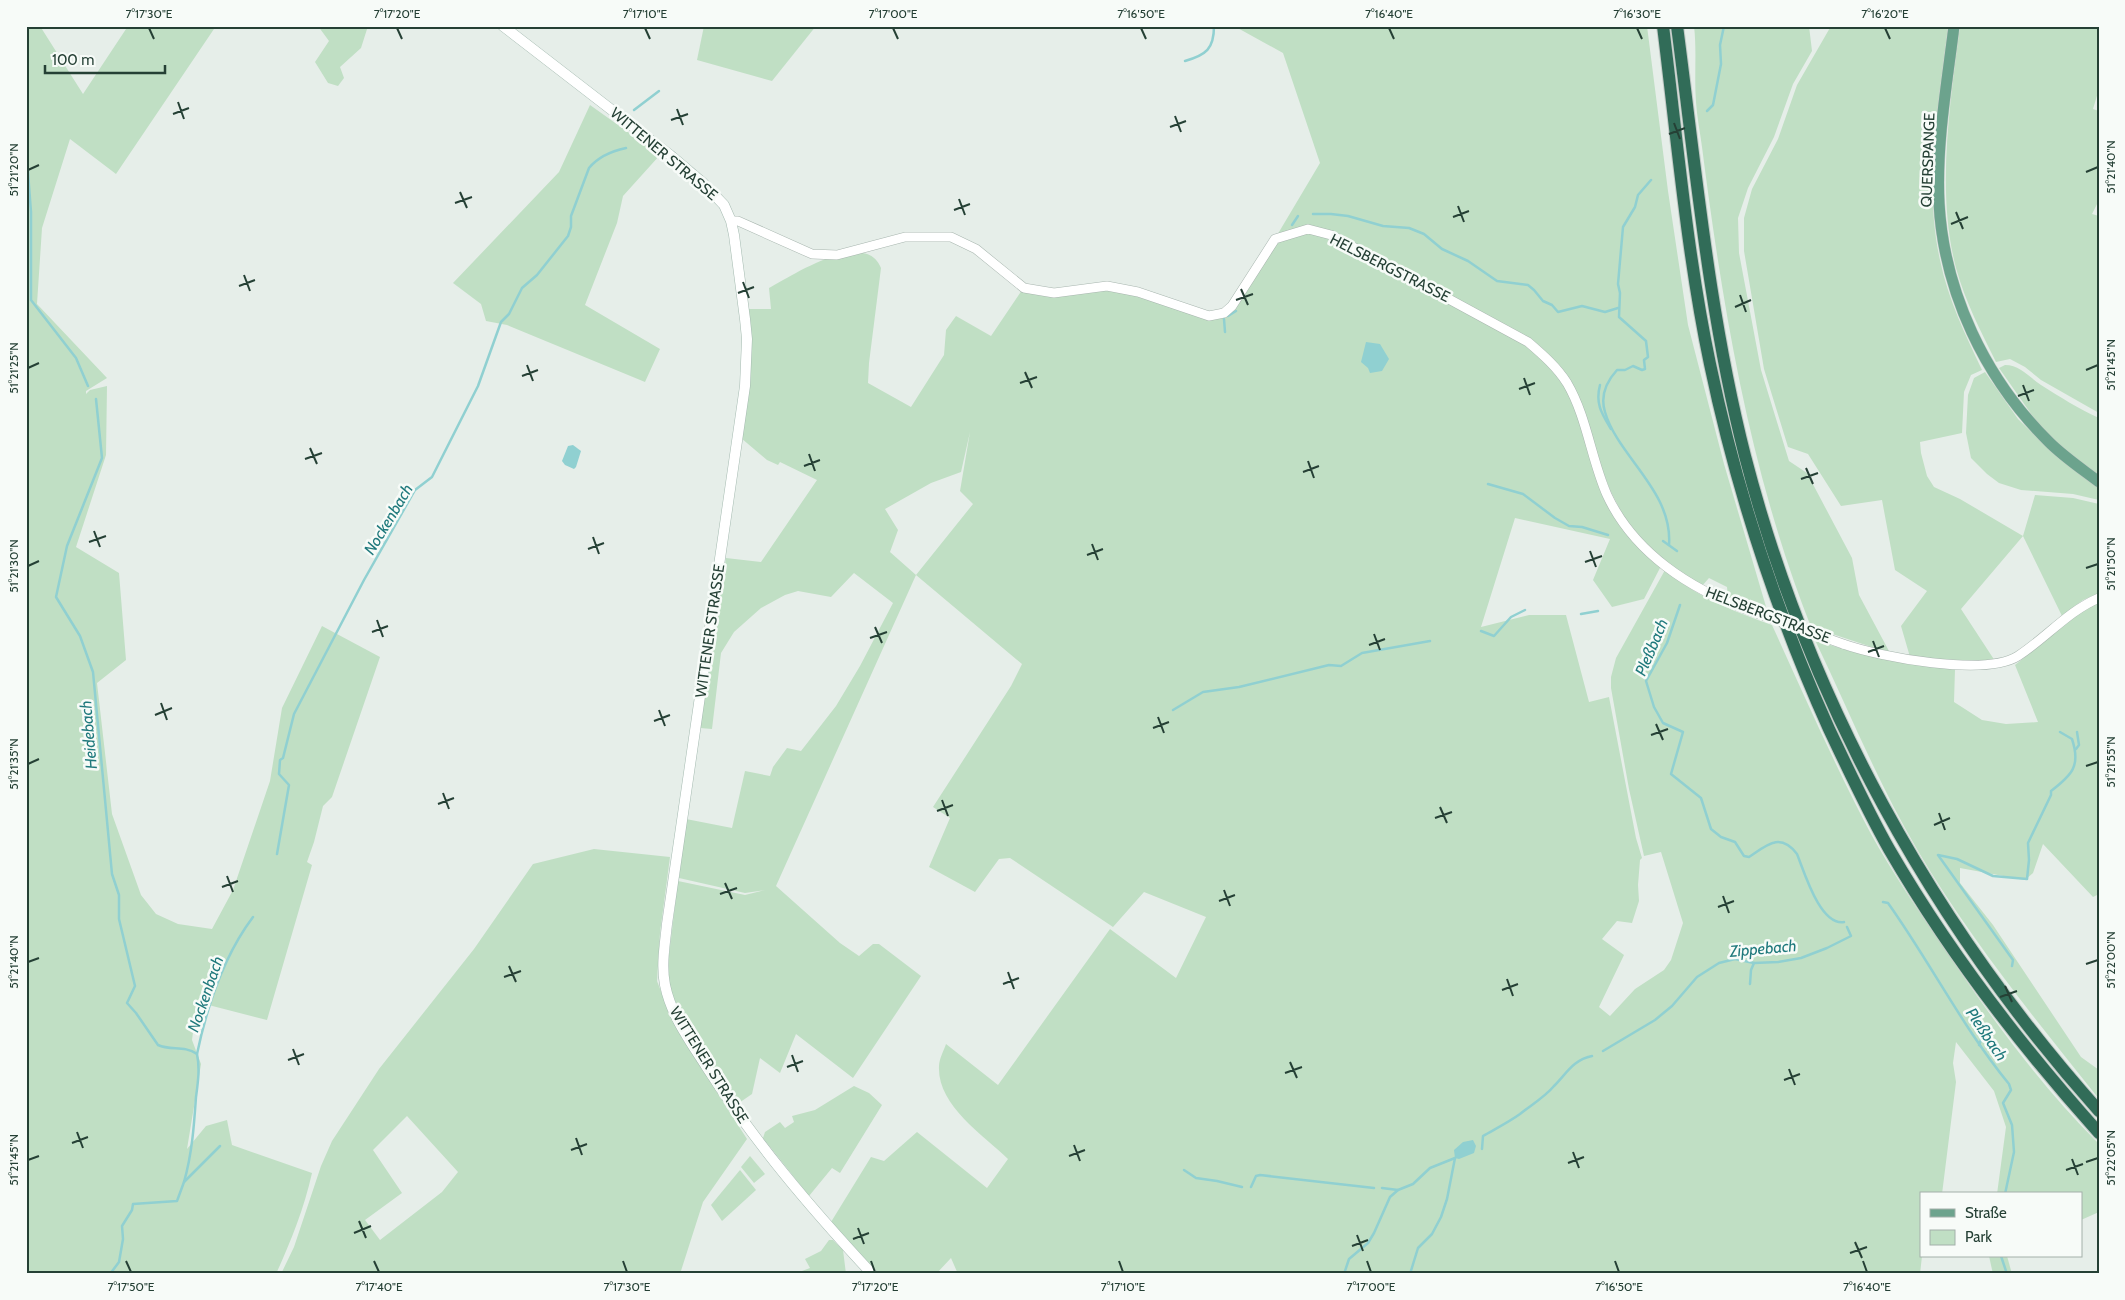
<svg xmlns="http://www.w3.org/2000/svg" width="2125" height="1300" font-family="Cabin,sans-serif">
	<rect width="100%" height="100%" fill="#e6eee9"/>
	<g fill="#c0dfc4" fill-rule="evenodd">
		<path d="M26,26H40L83,94L128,26H216L116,174L70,139L42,228L37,304L107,378L86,391V394L90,390L107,386L106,455L76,547L119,573L126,660L97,683L112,814L141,895L156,914L178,924L212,929L233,890L270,781L282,708L322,626L380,657L332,797L323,806L314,842L307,862L312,865L267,1020L197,1002L192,1040L201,1064L187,1149L206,1126L227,1120L232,1145L312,1173C304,1209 291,1241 276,1274H26Z"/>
		<polygon points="318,26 368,26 361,48 340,67 344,78 338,86 328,83 315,62 329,41"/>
		<polygon points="704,26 816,26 772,81 697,60"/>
		<polygon points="1234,26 1647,26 1668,191 1688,325 1724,464 1767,610 1738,603 1728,598 1727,587 1709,578 1702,586 1680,574 1646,544 1624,517 1610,490 1569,382 1529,340 1308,228 1276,237 1320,163 1283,53"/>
		<path d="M1694,26H1809L1812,51L1793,84L1774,137L1748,188L1738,218L1739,253L1761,370L1789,461L1807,473L1852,558L1859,595L1890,653L1811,627C1750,473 1723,310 1702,147C1700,132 1697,117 1696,102C1694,77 1697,51 1694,26Z"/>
		<path d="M1831,26H1948C1939,104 1923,183 1940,260C1948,299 1965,334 1982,370L1971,375L1964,392L1962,433L1920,442L1921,453L1927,476L1934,487L1960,499L2023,536L2035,495L2073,498L2099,504V593L2083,600L2062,616L2023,536L1961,609L1995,661L1930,659L1910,657L1901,626L1927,591L1895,570L1882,500L1841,506L1808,454L1788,447L1764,369L1744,251V218L1752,189L1778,139L1797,85Z"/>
		<path d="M1960,26H2099V89L2093,109L2099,111V200L2092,214L2099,216V413L2041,380L2025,367L2010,359L1996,362C1981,332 1965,301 1956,268C1936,193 1950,103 1960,26Z"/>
		<polygon points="590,105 660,155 623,196 617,223 585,305 660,349 645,382 507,325 486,321 481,304 453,283 559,172"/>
		<path d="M1308,231L1330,237L1527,343L1564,384L1576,411L1604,496L1661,566L1644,599L1612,607L1593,580L1610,539L1515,518L1481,627L1529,615H1566L1589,702L1609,697L1636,838L1642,858L1640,860L1638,885L1639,901L1632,923L1617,921L1602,939L1624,955L1599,1007L1610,1016L1635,989L1664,970L1671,960L1683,923L1661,852L1644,856L1629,789L1611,688V677L1616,658L1665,570C1695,596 1735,612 1772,625C1804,695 1835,766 1871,834C1892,872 1917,909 1942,945C1989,1015 2039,1084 2099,1144V1212L2081,1220V1194H1997L2006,1127L1994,1091L1956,1042L1953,1063L1956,1082L1942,1194H1921L1922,1256L1920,1274H958L951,1258L936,1274H879L831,1222L871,1157L884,1161L917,1132L987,1188L1008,1159C982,1134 937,1105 939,1066C939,1059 944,1050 946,1044L998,1085L1110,929L1176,978L1206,917L1144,892L1113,927L1010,858L999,859L975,892L929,867L950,818L933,807L1011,686L1022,664L916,575L776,886L840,943L859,956L873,944H879L921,976L853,1078L796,1034L780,1073L760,1058L752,1094L736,1105L696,1041L674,999L668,979L669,955L678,881L745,895L765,890L745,893L679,878L686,819L732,828L745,771L770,776L773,767L787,748L801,751L836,706L860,666L893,603L854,573L831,597L798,591L785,595L761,608L734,632L721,653L712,729L700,728L726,558L761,562L817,480L780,462L778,465L767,460L741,438L748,309H771L769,288C793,275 865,228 881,268L869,363L868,383L911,407L944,355L946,330L956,316L991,336L1022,290L1105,289L1137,294L1222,317L1277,241ZM970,432L960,491L973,504L916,575L890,552L898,530L885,509L931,483L961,472Z"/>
		<path d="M2005,365C2020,365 2029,377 2041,385C2060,397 2079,409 2099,418V476L2062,449L2041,428L1999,368Z"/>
		<polygon points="1985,372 2018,419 2057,457 2099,487 2099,500 2073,494 2021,490 1999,483 1987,474 1971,458 1966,433 1968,395 1974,378"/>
		<path d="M2099,603V894L2093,897L2043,844L2033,873L2025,880L1960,868V883L1993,925L2081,1057L2099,1070V1099C2035,1019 1970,939 1918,851C1878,783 1849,711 1815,640C1865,657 1903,665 1955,669L1954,702L1982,720L2006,724L2038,722L2015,665L2086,608Z"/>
		<path d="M594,849L670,857L660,933L657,981L669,1012L682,1038L747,1139L703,1202L680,1274H281L294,1247L321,1166L332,1141L379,1069L474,949L533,864ZM407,1116L458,1172L442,1192L380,1240L365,1220L402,1193L373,1150Z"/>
		<polygon points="854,1086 869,1093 882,1105 840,1173 832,1168 809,1196 767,1143 763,1138 765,1132 780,1122 785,1128 794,1122 792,1116 815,1110"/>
		<polygon points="750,1156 765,1174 754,1183 741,1167"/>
		<polygon points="740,1170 756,1190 722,1221 711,1205"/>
		<polygon points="829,1240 833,1240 843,1250 846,1274 794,1274 810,1268 805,1259 821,1251"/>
		<polygon points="1989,1256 2007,1256 2012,1274 1993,1274"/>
	</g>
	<g fill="#90d0d1">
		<polygon points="1366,342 1380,344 1389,359 1382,371 1370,373 1368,368 1361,362"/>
		<polygon points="573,445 581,451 576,467 574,469 565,465 562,461 568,446"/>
		<polygon points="1473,1140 1476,1146 1474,1153 1459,1159 1455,1158 1454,1150 1463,1142"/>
	</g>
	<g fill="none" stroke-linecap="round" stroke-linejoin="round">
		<g stroke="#90d0d1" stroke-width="2.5">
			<path d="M1185,61C1206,55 1214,49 1214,26"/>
			<polyline points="634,110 659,91"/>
			<polyline points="1707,111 1713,105 1721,64 1720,45 1724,26"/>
			<polyline points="26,146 31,212 31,300 76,358 88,386"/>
			<path d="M1651,180L1638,195L1635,207L1623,227L1618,284L1620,293L1619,317L1646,341L1648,357L1644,360L1645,369L1642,370L1633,366L1625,370H1617C1607,381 1600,396 1605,412C1618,457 1673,491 1669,545"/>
			<polyline points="1313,214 1331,214 1348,216 1383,226 1409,228 1424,234 1442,249 1468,261 1497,281 1528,285 1534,290 1543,301 1552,305 1558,312 1582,306 1605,312 1618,308"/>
			<polyline points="1292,225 1298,216"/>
			<polyline points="1228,316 1236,311"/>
			<polyline points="1224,319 1225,332"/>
			<path d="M1600,385C1595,404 1602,414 1611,429"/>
			<path d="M96,399L102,458L67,546L56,597L80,636L93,672L112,874L119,895V919L135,986L127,1003L136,1013L158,1045C171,1051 184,1045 197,1054C200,1069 198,1082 196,1097C194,1126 192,1154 184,1182"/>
			<polyline points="1488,484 1523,494 1555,518 1569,526 1582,527 1608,535"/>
			<polyline points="1663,541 1677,551"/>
			<path d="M1680,605L1667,643L1646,681L1654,707L1663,723L1683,732L1671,774L1701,798L1711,829L1721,837L1735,842L1744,856L1749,857C1767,845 1780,832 1797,854C1804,871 1820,926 1844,922"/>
			<polyline points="1581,614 1598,611"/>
			<polyline points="1481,631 1494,636 1511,617 1525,610"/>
			<polyline points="1173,710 1203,692 1239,687 1329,665 1341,666 1362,653 1430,641"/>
			<polyline points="2076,749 2079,745 2077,732"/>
			<path d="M277,854L289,785L279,774L280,760L283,758L294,714L364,580L415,490L432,477L478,386L501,322L509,314L522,288L537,275L568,236L571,227V216L589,168C598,157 612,151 626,148"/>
			<path d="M1883,902L1888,903C1930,962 1963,1028 2009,1084L2011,1090L2003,1103L2012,1125L2014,1152L2005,1194"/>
			<path d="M2012,966L2013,960L1938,855L1957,859L1993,876L2027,879L2029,860L2028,843L2051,795V791C2072,775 2081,766 2072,739L2060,732"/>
			<polyline points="1750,984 1751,970 1754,963"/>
			<polyline points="1979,1045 1983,1035"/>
			<polyline points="1603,1051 1655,1020 1672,1006 1697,977 1719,963 1735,959 1754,963 1778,962 1801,958 1827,948 1851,936 1847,927"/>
			<path d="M197,1054C207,1006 223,957 253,917"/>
			<path d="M1482,1149L1483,1136C1495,1129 1509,1122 1520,1114C1531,1105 1545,1097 1554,1086C1567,1073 1573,1060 1592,1056"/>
			<polyline points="1184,1170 1196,1178 1217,1181 1242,1187"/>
			<polyline points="1251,1187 1256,1176 1260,1175 1374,1188"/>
			<polyline points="1382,1188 1398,1190"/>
			<polyline points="2001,1256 2007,1274"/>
			<polyline points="110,1274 119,1262 123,1239 122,1226 132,1210 133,1204 177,1201 184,1182 220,1146"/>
			<polyline points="1344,1274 1349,1259 1368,1243 1374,1233 1390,1197 1398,1190 1413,1184 1430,1168 1455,1158"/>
			<polyline points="1410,1274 1418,1248 1432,1234 1441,1217 1447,1199 1455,1158"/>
		</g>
		<defs>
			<g id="tertiary">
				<path d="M731,221H738L812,254L837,255L905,237H951L976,249L1024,288L1054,293L1107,286L1138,292L1209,316L1224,313L1232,306L1275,239L1308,229L1331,235L1528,342C1542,354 1557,367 1567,383C1587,417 1591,459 1607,495C1634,553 1690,589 1748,610"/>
				<path d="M1843,644C1880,657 1985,677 2018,656C2046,638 2068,611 2099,598"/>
			</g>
			<path id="secondary" d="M503,26L670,155L703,183L724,205L731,221L734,235L745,319L747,339L745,386L667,924C665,944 661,965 665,985C671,1015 690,1041 706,1066C756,1144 809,1206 872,1274"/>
			<path id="primary" d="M1954,26C1947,84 1936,144 1939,203C1944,292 1985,379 2049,442C2064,457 2082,469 2099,482"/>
			<g id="motorway">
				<path d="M1663,26C1677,138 1687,255 1710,364C1737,493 1775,609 1829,729C1848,769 1867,810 1889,849C1948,951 2020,1045 2099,1133"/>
				<path d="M1677,26C1696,170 1709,315 1745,456C1808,700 1932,924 2099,1111"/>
			</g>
		</defs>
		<use href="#tertiary" stroke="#a8b6af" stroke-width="10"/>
		<use href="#secondary" stroke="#a4bab0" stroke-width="11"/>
		<use href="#primary" stroke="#c2cac6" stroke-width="12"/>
		<use href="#motorway" stroke="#c2cac6" stroke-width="14"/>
		<use href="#tertiary" stroke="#fff" stroke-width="9"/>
		<use href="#secondary" stroke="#fff" stroke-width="10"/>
		<use href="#primary" stroke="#6ca38d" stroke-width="11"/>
		<use href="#motorway" stroke="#316c58" stroke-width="12"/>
		<defs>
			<polyline id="tertiary-bridge" points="1748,610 1843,644"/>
		</defs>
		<use href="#tertiary-bridge" stroke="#a8b6af" stroke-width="10" stroke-linecap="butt"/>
		<use href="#tertiary-bridge" stroke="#fff" stroke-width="9"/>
	</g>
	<path fill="none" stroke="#254035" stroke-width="2" d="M149,28L154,39M397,28L402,39M645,28L650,39M893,28L898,39M1141,28L1146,39M1389,28L1394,39M1637,28L1642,39M1885,28L1890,39M178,102L184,119M677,109L683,125M173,114L189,108M1175,116L1181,132M671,120L688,114M1674,123L1680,139M1170,127L1186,121M1669,134L1685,128M28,170L39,165M2086,172L2098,167M460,192L467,208M959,199L965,215M455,203L472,197M1458,206L1464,222M954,210L970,204M1956,212L1963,229M1453,217L1469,211M1951,224L1968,217M244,275L250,291M743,282L749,298M239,286L255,280M1241,289L1248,305M738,293L754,287M1740,295L1746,312M1236,300L1253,294M1735,307L1751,300M527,365L533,381M28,368L39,363M2086,370L2098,365M1025,372L1032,388M522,376L538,370M1524,378L1530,395M1020,383L1037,377M2023,385L2029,401M1519,389L1535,383M2018,396L2034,390M310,448L317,464M809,454L815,471M305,459L322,453M1308,461L1314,478M804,466L820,460M1806,468L1813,484M1303,472L1319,466M1801,479L1818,473M94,531L100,547M593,537L599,554M89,542L106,536M1092,544L1098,560M588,549L604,543M1590,551L1596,567M1087,555L1103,549M1585,562L1602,556M28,566L39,561M2086,568L2098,564M377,620L383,637M875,627L882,643M372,632L388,626M1374,634L1380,650M870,638L887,632M1873,641L1879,657M1369,645L1385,639M1868,652L1884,646M161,703L167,720M659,710L665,726M155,715L172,708M1158,717L1164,733M654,721L670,715M1656,724L1663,740M1153,728L1169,722M1651,735L1668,729M28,764L39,759M2086,766L2098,762M443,793L449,809M942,800L948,816M438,804L454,798M1440,807L1447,823M937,811L953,805M1939,813L1945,830M1435,818L1452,812M1934,825L1950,818M227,876L233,892M725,883L732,899M222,887L238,881M1224,890L1230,906M720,894L737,888M1723,896L1729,913M1219,901L1235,895M1718,907L1734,901M28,962L39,958M2086,964L2098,960M509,966L516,982M1008,972L1014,989M504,977L521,971M1507,979L1513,996M1003,984L1019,978M2005,986L2012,1002M1502,990L1518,984M2000,997L2017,991M293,1049L299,1065M792,1055L798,1072M288,1060L304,1054M1290,1062L1297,1078M787,1067L803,1061M1789,1069L1795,1085M1285,1073L1302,1067M1784,1080L1800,1074M77,1132L83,1148M576,1138L582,1155M72,1143L88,1137M1074,1145L1080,1161M571,1150L587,1144M1573,1152L1579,1168M1069,1156L1085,1150M2072,1159L2078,1175M28,1160L39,1156M2086,1162L2098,1158M1568,1163L1584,1157M2066,1170L2083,1164M359,1221L366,1238M858,1228L864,1244M354,1233L371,1226M1357,1235L1363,1251M853,1239L869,1233M1855,1242L1862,1258M1352,1246L1368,1240M1850,1253L1867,1247M126,1261L131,1272M374,1261L379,1272M623,1261L627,1272M871,1261L875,1272M1119,1261L1123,1272M1367,1261L1371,1272M1615,1261L1619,1272M1863,1261L1867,1272"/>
	<g text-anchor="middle" stroke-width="5" stroke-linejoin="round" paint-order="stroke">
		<g font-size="15" fill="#254035" stroke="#f7fbf8">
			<text transform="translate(664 154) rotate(40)" y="5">WITTENER STRASSE</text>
			<text transform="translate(1928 160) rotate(-88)" y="5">QUERSPANGE</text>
			<text transform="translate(1390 268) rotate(27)" y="5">HELSBERGSTRASSE</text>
			<text transform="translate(1768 615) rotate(21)" y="5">HELSBERGSTRASSE</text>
			<text transform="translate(710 631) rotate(-82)" y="5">WITTENER STRASSE</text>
			<text transform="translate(709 1065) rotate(58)" y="5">WITTENER STRASSE</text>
		</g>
		<g font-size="16" font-style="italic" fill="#1f797c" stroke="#f7fbf8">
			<text transform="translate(388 519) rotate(-59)" y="6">Nockenbach</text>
			<text transform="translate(1651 647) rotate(-67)" y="6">Pleßbach</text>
			<text transform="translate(88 735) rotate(-95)" y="6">Heidebach</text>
			<text transform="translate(1763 948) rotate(-5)" y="6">Zippebach</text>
			<text transform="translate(205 994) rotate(-71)" y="6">Nockenbach</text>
			<text transform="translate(1987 1034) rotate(56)" y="6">Pleßbach</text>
		</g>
	</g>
	<rect width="2125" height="1300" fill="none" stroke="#f7fbf8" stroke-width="55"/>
	<rect x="1920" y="1192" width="162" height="65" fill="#f7fbf8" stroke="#a3b0aa"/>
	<rect x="1930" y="1209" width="25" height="8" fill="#6ca38d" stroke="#a3b0aa"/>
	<text x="1965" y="1218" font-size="15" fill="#254035">Straße</text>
	<rect x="1930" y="1230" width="25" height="15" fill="#c0dfc4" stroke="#a3b0aa"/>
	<text x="1965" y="1242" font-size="15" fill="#254035">Park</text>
	<path d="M45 65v8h120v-8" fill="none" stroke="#254035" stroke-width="2.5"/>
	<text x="52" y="65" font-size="15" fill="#254035" stroke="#f7fbf8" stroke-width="4" paint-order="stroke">100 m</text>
	<rect x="28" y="28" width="2070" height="1244" fill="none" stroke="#254035" stroke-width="2"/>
	<g font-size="12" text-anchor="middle" fill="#254035">
		<text x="149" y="18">7°17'30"E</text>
		<text x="397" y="18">7°17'20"E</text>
		<text x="645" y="18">7°17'10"E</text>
		<text x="893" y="18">7°17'00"E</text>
		<text x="1141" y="18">7°16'50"E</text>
		<text x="1389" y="18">7°16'40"E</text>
		<text x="1637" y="18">7°16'30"E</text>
		<text x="1885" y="18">7°16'20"E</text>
		<text transform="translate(2111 167) rotate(-90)" y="4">51°21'40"N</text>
		<text transform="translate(14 170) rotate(-90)" y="4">51°21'20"N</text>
		<text transform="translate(2111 365) rotate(-90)" y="4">51°21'45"N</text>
		<text transform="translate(14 368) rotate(-90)" y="4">51°21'25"N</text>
		<text transform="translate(2111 564) rotate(-90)" y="4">51°21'50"N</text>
		<text transform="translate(14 566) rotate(-90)" y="4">51°21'30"N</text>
		<text transform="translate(2111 762) rotate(-90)" y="4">51°21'55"N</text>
		<text transform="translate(14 764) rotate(-90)" y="4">51°21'35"N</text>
		<text transform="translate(2111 960) rotate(-90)" y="4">51°22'00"N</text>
		<text transform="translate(14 962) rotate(-90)" y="4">51°21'40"N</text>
		<text transform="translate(2111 1158) rotate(-90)" y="4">51°22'05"N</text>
		<text transform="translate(14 1160) rotate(-90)" y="4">51°21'45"N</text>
		<text x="131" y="1291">7°17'50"E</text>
		<text x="379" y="1291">7°17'40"E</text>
		<text x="627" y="1291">7°17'30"E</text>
		<text x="875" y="1291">7°17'20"E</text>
		<text x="1123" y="1291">7°17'10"E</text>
		<text x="1371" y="1291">7°17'00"E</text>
		<text x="1619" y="1291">7°16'50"E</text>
		<text x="1867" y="1291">7°16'40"E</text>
	</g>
</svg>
